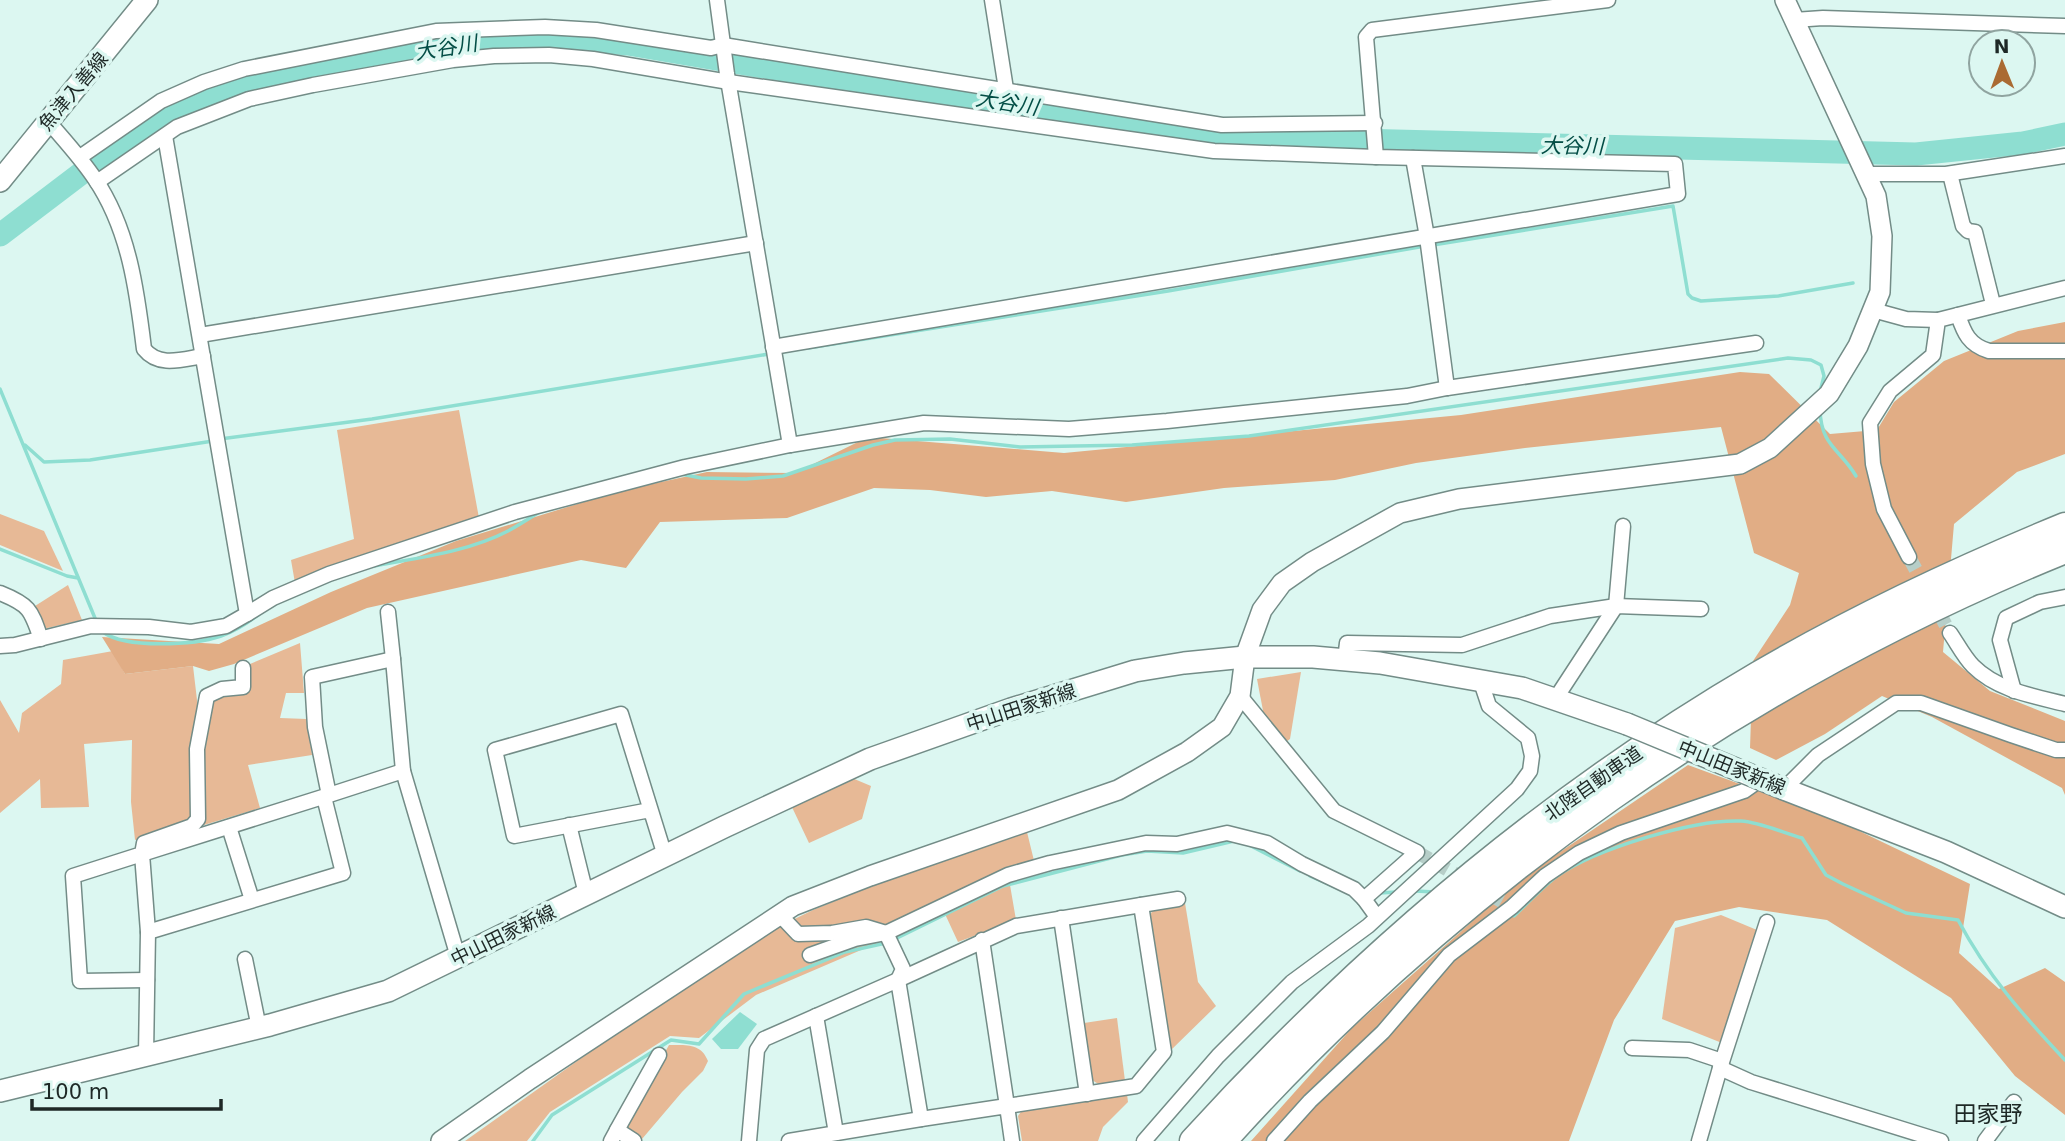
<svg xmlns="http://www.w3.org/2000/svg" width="2065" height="1141" font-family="'DejaVu Sans','Noto Sans JP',sans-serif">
	<rect width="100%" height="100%" fill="#dcf7f1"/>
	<g fill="#e7b996">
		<polygon points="459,410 479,518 295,583 291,560 354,539 337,430"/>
		<polygon points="0,514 44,531 63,571 0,545"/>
		<polygon points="68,585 82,620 43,629 35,606"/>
		<polygon points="300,643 304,693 286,693 280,718 307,719 312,755 248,765 260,808 204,825 203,754 213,698 249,690 250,664"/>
		<polygon points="113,651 125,674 193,666 199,717 193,814 190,822 135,840 131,802 132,740 84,744 89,807 41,808 40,779 0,813 0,700 19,733 22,713 61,684 63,660"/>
		<polygon points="1301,672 1290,739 1283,744 1264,716 1257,679"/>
		<polygon points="852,778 871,786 862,819 809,843 791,805"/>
		<polygon points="1027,832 1037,873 1010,885 1016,920 958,942 945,914 756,995 699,1038 670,1036 550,1112 527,1141 465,1141 632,1022 770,931 813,910 886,880"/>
		<polygon points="1185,903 1198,982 1216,1006 1170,1051 1149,917 1154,908"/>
		<polygon points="1721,915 1757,930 1757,937 1722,1043 1662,1019 1675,928"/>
		<polygon points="1117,1018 1125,1081 1100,1085 1092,1080 1084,1023"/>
		<path d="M669,1045C686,1045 701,1043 708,1061L703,1071L682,1092L642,1139L624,1125Z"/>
		<polygon points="1127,1094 1128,1102 1103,1127 1098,1141 1022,1141 1018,1116 1023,1109"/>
	</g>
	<g fill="#e1ad85">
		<polygon points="2065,322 2065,454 2017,472 1954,524 1943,652 1990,691 2065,721 2065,795 2062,788 1932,717 1882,696 1825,734 1776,760 1750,748 1753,661 1790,605 1799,573 1754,553 1721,427 1525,448 1416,463 1335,480 1224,488 1126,502 1052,491 986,497 930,490 874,488 787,518 660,522 626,568 581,560 367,608 234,664 209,671 193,666 125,674 102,637 219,644 331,592 456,541 620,491 707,472 795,473 868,437 1064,453 1461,415 1740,372 1769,374 1830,434 1877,430 1894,402 1944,361 2018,331"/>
		<polygon points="1688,765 1830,817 1970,884 1959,953 1999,989 2045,968 2065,982 2065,1115 2015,1076 1951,998 1827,920 1739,907 1675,921 1614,1020 1569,1141 1251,1141 1352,1028 1519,880"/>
	</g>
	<polygon fill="#8eded1" points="740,1012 757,1024 738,1049 721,1049 712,1039"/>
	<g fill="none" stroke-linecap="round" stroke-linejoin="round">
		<g stroke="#8eded1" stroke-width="3.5">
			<polyline points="1433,245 1673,206 1688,294 1692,298 1701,301 1778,296 1853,283"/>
			<polyline points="808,348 1168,291 1425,246"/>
			<polyline points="0,389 97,623"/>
			<path d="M1820,410C1821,446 1840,449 1856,476"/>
			<polyline points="220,439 372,419 769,354"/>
			<polyline points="25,445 44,462 90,460 213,441"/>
			<polyline points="681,474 701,478 746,479 783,476 873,445 895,440 950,439 1020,447 1132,445 1249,436 1788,358 1811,360 1821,365 1824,376 1820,392"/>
			<polyline points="0,549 67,576 78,578"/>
			<path d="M374,566C417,558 468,552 508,531C519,525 530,518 541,511"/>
			<path d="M103,632C125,649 195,645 221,636C235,631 246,624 258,615"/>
			<polyline points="1251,846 1300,871"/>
			<polyline points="1310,876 1351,894"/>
			<polyline points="1415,891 1435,892"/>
			<polyline points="1380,893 1396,892"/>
			<path d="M1509,914L1514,916C1528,903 1542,887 1557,876C1596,849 1693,819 1741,821C1759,822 1784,833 1802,838L1826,875L1843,884L1906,913L1958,920C1988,976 2022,1014 2065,1060"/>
			<polyline points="893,940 1003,886 1122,855 1147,851 1183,853 1234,841"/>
			<polyline points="533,1141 552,1115 671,1040 699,1044 744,994 845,952 886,943"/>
		</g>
		<polyline stroke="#8eded1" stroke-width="23" points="0,235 133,134 188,103 260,79 484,42 561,38 628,44 847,81 1185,131 1275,138 1916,154 2023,143 2065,134"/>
		<g stroke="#b6cec8" stroke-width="14" stroke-dasharray="14 7" stroke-linecap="butt">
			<polyline points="1909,557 1950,633"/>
			<polyline points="1417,852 1512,907"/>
		</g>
		<defs>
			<g id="minor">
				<polyline points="717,0 727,74 790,445"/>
				<polyline points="992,0 1006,89"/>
				<polyline points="1794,20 1823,18 2065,26"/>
				<path d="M48,121C64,140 81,158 95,179C129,229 137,291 144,349C159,368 183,359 203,356"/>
				<polyline points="80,157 161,101 204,82 244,69 436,31 545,27 596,30 711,48 723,45 1222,125 1375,123"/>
				<polyline points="1413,158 1427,237 1447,388"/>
				<polyline points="1866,174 1946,174 2065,156"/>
				<polyline points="1950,174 1963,226 1968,231 1975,232 1993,304"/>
				<polyline points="97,182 177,127 249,99 313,85 453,60 494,56 549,55 593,59 729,82 1214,151 1376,157"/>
				<polyline points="1873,310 1906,319 1938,320"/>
				<path d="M1958,315C1964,333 1969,345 1989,351H2065"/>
				<polyline points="200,335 756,243"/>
				<polyline points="773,347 1678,194 1675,164 1376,157 1366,37 1372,30 1608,0"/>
				<polyline points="1909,557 1884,509 1873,464 1870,423 1890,391 1933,355 1938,320 2065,288"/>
				<path d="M0,593C30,605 31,610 41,639"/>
				<polyline points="388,612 393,659"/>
				<polyline points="247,614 273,598 329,574 515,512 685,467 790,445 924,423 1069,429 1167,421 1407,396 1447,388 1756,343"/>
				<path d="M1950,633C1957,643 1964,657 1973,666C1997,690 2033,696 2065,704"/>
				<polyline points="0,646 15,645 91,626 149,627 191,632 226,626 247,614 165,136"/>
				<polyline points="1345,660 1347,643 1462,645 1550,616 1616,606 1701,609"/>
				<polyline points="2014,691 2000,640 2006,618 2040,602 2065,597"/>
				<polyline points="1240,696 1334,811 1417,852 1364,899 1377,917"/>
				<polyline points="1556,698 1616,606 1623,526"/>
				<polyline points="1784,789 1818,755 1896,703 1921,703 2011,735 2056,750 2065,750"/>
				<polyline points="329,795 403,771"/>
				<polyline points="650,810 514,836 495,750 621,714 665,856"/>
				<polyline points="569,825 586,894"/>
				<polyline points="229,827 252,900"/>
				<polyline points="1141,905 1178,899"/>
				<polyline points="780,915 798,934 832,933 866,927 886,933 903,969 898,980"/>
				<polyline points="1061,918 1087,1094"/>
				<polyline points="148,932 343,873 324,797"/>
				<polyline points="810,955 855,939 886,933 1008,875 1050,863 1146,843 1177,844 1227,833 1267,843 1302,864 1354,889 1364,899"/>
				<polyline points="245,959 259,1028"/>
				<polyline points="147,980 80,981 73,876 142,854 144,843 192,826 198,819 197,749 207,696 222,689 243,687 243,668"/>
				<polyline points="898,980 1016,926 1141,905 1164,1052 1136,1086 1007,1106 982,940"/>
				<polyline points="816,1016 836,1133"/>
				<polyline points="1632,1048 1689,1050 1722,1061"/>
				<polyline points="146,1055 148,932 142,854 329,795 315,727 312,677 393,659 403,771 458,957"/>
				<polyline points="1720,1068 1751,1082 1941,1141"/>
				<polyline points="617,1130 659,1055"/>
				<polyline points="611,1141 617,1130 634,1141"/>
				<polyline points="749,1141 757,1050 764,1039 898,980 921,1119 1007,1106 1012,1141"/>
				<polyline points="789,1141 921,1119"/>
				<polyline points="1144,1141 1218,1056 1292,982 1368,926 1517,789 1530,771 1532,756 1528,738 1489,706 1480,679"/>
				<polyline points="1274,1141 1310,1101 1383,1032 1449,955 1512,907 1545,876 1579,853 1621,833 1744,791 1761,779"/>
				<polyline points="1699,1141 1720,1068 1767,922"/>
				<polyline points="1985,1141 2014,1102"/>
			</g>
			<polyline id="tertiary" points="441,1141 530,1079 793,906 870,876 1118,790 1187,752 1222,727 1240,696 1245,657 1262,610 1282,583 1312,562 1400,513 1459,499 1740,464 1770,448 1829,394 1858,346 1880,292 1882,236 1876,196 1785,0"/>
			<g id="secondary">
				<polyline points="0,181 147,0"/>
				<polyline points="1784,789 1946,852 2065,907"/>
				<polyline points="0,1091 270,1025 388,991 724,827 870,759 1011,709 1135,671 1184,663 1245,657 1313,657 1380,663 1522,688 1627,724"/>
			</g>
			<g id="motorway">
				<path d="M1193,1141C1358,960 1546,799 1758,675C1857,617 1960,569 2065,526"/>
				<path d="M1223,1141C1455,883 1744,680 2065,550"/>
			</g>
		</defs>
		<use href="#minor" stroke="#738c87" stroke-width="17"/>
		<use href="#tertiary" stroke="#738c87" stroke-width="22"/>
		<use href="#secondary" stroke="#738c87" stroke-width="24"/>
		<use href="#motorway" stroke="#738c87" stroke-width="29"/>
		<use href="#minor" stroke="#fff" stroke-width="14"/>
		<use href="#tertiary" stroke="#fff" stroke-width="19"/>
		<use href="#secondary" stroke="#fff" stroke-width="21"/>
		<use href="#motorway" stroke="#fff" stroke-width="26"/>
		<defs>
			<polyline id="secondary-bridge" points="1627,724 1784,789"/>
		</defs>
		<use href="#secondary-bridge" stroke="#738c87" stroke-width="24" stroke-linecap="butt"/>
		<use href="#secondary-bridge" stroke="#fff" stroke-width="21"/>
	</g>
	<g text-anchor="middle" stroke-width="7" stroke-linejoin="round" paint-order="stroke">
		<g font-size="19" fill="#1e2826" stroke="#dcf7f1">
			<text transform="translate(73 91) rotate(-50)" y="7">魚津入善線</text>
			<text transform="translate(1021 707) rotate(-18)" y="7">中山田家新線</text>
			<text transform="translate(1732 767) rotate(22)" y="7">中山田家新線</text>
			<text transform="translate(1593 783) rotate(-35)" y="7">北陸自動車道</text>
			<text transform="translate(503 935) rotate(-26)" y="7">中山田家新線</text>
		</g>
		<g font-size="21" font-style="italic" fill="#044e46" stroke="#dcf7f1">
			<text transform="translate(446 48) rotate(-9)" y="7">大谷川</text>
			<text transform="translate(1007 103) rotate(9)" y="7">大谷川</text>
			<text transform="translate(1572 146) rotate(1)" y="7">大谷川</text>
		</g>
		<g font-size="23" fill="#1e2826" stroke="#dcf7f1">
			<text x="1988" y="1122">田家野</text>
		</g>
	</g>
	<g transform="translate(2002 63) rotate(359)"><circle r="33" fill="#dcf7f1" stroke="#90a4a0" stroke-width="2"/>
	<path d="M0-5L12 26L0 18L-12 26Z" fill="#aa6b33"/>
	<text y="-10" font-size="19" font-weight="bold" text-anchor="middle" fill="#1e2826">N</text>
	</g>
	<path d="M32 1099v10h189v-10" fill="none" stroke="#1e2826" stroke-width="3.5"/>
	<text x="42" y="1099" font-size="21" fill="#1e2826" stroke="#dcf7f1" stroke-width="5" paint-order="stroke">100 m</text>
</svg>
